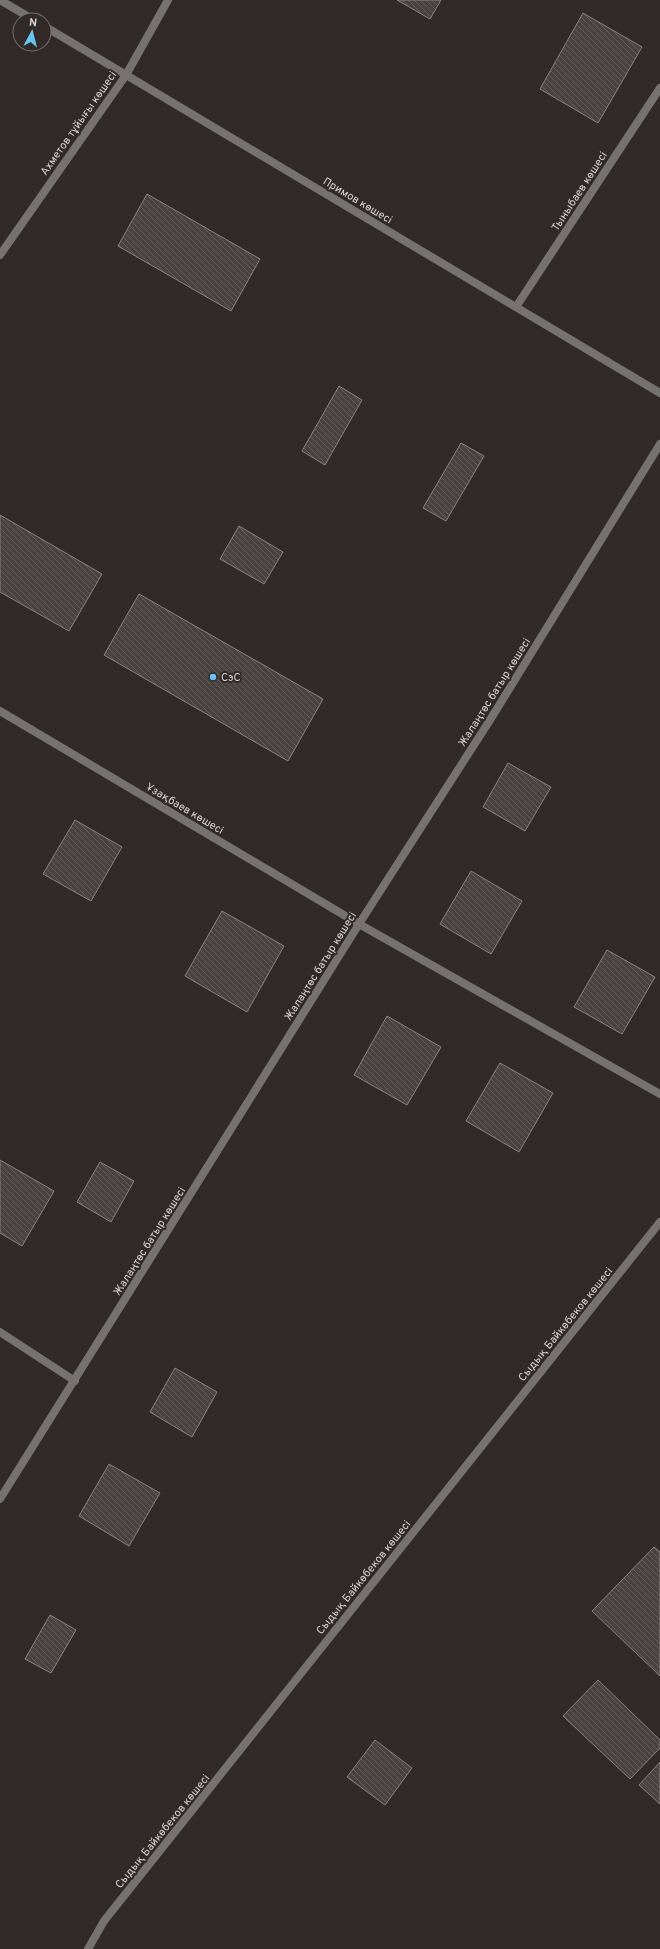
<svg xmlns="http://www.w3.org/2000/svg" width="660" height="1949" font-family="Overpass,sans-serif">
	<defs>
		<pattern id="building-back-hatch" width="6" height="6" patternUnits="userSpaceOnUse"><rect width="6" height="6" fill="#4a4141"/><path d="M-1 5l2 2M0 0l6 6M5-1l2 2" fill="none" stroke="#645c5c"/></pattern>
	</defs>
	<rect width="100%" height="100%" fill="#312a29"/>
	<g fill="url(#building-back-hatch)" stroke="#8b8281">
		<polygon points="397,0 441,0 430,19"/>
		<polygon points="583,13 642,47 598,123 540,89"/>
		<polygon points="147,194 260,259 231,311 118,246"/>
		<polygon points="339,386 362,400 325,465 302,451"/>
		<polygon points="461,443 484,456 446,521 423,508"/>
		<polygon points="0,515 102,574 69,631 0,592"/>
		<polygon points="239,526 283,552 264,584 220,559"/>
		<polygon points="139,594 323,699 288,761 104,655"/>
		<polygon points="508,763 551,787 525,831 483,807"/>
		<polygon points="75,820 122,847 91,901 43,874"/>
		<polygon points="471,871 522,901 491,954 440,924"/>
		<polygon points="222,911 284,946 247,1012 185,976"/>
		<polygon points="607,950 655,977 622,1034 574,1007"/>
		<polygon points="387,1016 441,1047 407,1105 354,1075"/>
		<polygon points="500,1063 553,1093 519,1152 466,1121"/>
		<polygon points="0,1160 54,1191 22,1246 0,1233"/>
		<polygon points="100,1162 134,1181 111,1222 77,1202"/>
		<polygon points="175,1368 217,1392 192,1437 150,1412"/>
		<polygon points="109,1464 160,1493 129,1546 79,1516"/>
		<polygon points="654,1547 660,1552 660,1676 592,1611"/>
		<polygon points="50,1615 76,1630 51,1673 25,1659"/>
		<polygon points="598,1680 660,1740 660,1748 630,1779 563,1716"/>
		<polygon points="375,1740 412,1768 385,1805 347,1777"/>
		<polygon points="660,1762 660,1804 639,1785"/>
	</g>
	<g fill="none" stroke-linecap="round" stroke-linejoin="round">
		<g stroke="#767272" stroke-width="8">
			<polyline points="0,0 34,20"/>
			<polyline points="44,26 660,393"/>
			<polyline points="0,255 126,75 168,0"/>
			<polyline points="516,307 660,88"/>
			<polyline points="0,711 359,924 660,1094"/>
			<polyline points="0,1332 75,1381"/>
			<polyline points="0,1499 359,924 490,720 660,444"/>
			<polyline points="88,1949 104,1921 660,1222"/>
		</g>
	</g>
	<circle fill="#68c4f0" stroke="#312a29" stroke-width="1.5" cx="213" cy="677" r="4"/>
	<g text-anchor="middle" stroke-width="4" stroke-linejoin="round" paint-order="stroke">
		<g font-size="11" fill="#d9d4d3" stroke="#312a29">
			<text transform="translate(78 123) rotate(-55)" y="4">Ахметов тұйығы көшесі</text>
			<text transform="translate(579 191) rotate(-57)" y="4">Тыныбаев көшесі</text>
			<text transform="translate(358 200) rotate(31)" y="4">Примов көшесі</text>
			<text transform="translate(494 692) rotate(-58)" y="4">Жалаңтөс батыр көшесі</text>
			<text transform="translate(185 808) rotate(31)" y="4">Ұзақбаев көшесі</text>
			<text transform="translate(320 966) rotate(-58)" y="4">Жалаңтөс батыр көшесі</text>
			<text transform="translate(149 1241) rotate(-58)" y="4">Жалаңтөс батыр көшесі</text>
			<text transform="translate(565 1324) rotate(-51)" y="4">Сыдық Байкөбеков көшесі</text>
			<text transform="translate(363 1577) rotate(-51)" y="4">Сыдық Байкөбеков көшесі</text>
			<text transform="translate(162 1831) rotate(-51)" y="4">Сыдық Байкөбеков көшесі</text>
		</g>
		<g font-size="11" fill="#d9d4d3" stroke="#312a29" text-anchor="start">
			<text x="221" y="681">СэС</text>
		</g>
	</g>
	<g transform="translate(32 32) rotate(7)"><circle r="19" fill="#312a29" stroke="#746e6d"/>
	<path d="M0-3L7 15L0 10L-7 15Z" fill="#68c4f0"/>
	<text y="-6" font-size="11" font-weight="bold" text-anchor="middle" fill="#d9d4d3">N</text>
	</g>
</svg>
